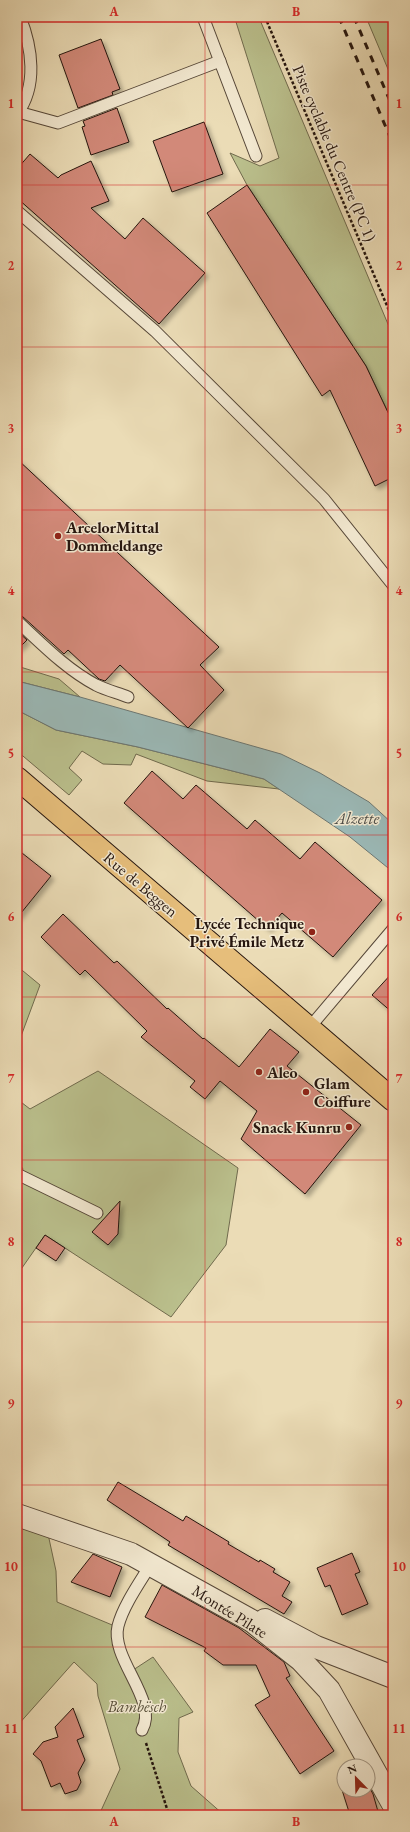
<svg xmlns="http://www.w3.org/2000/svg" width="410" height="1832" font-family="'EB Garamond',serif">
	<defs>
		<filter id="shadow"><feDropShadow dx="3.5" dy="3.5" stdDeviation="2" flood-color="#0004"/></filter>
	</defs>
	<rect width="100%" height="100%" fill="#ebdcb6"/>
	<filter id="stains"><feTurbulence type="fractalNoise" baseFrequency=".005" numOctaves="4"/><feColorMatrix values="0 0 0 0 .2 0 0 0 0 .09 0 0 0 0 .02 0 0 0 .5 -.17"/></filter>
	<radialGradient id="worn" r=".72"><stop offset=".6" stop-color="#630" stop-opacity="0"/><stop offset="1" stop-color="#630" stop-opacity=".3"/></radialGradient>
	<g fill="#babf8c" stroke="#706a4d">
		<polygon points="237,17 254,17 256,21 260,20 393,336 393,423 366,366 247,185 230,153 260,166 279,158 236,22"/>
		<polygon points="366,17 393,17 393,81"/>
		<polygon points="17,666 59,679 80,697 17,681"/>
		<polygon points="17,710 56,730 138,747 264,779 279,789 207,781 136,754 131,765 103,764 82,751 69,768 82,780 69,795 17,751"/>
		<polygon points="17,966 40,985 17,1047"/>
		<polygon points="98,1071 238,1168 226,1245 171,1317 45,1235 17,1275 17,1182 23,1169 17,1160 17,1099 30,1109"/>
		<polygon points="17,1523 48,1534 56,1571 57,1602 117,1627 130,1672 153,1657 193,1712 179,1718 178,1752 191,1786 224,1815 99,1815 120,1769 98,1696 97,1684 74,1662 17,1726"/>
	</g>
	<polygon fill="#9bb9b7" stroke="#6c7773" points="17,681 80,697 281,754 320,773 369,802 393,824 393,872 350,837 264,779 138,747 56,730 17,710"/>
	<g fill="#d28979" stroke="#25150e" filter="url(#shadow)">
		<polygon points="101,39 120,89 112,92 113,95 78,108 59,55"/>
		<polygon points="117,108 129,142 91,155 82,127 85,126 83,121"/>
		<polygon points="204,122 223,174 172,192 153,141"/>
		<polygon points="30,154 58,178 61,175 91,161 109,201 91,208 125,239 143,218 205,273 159,324 17,198 17,169"/>
		<polygon points="247,185 366,366 393,423 393,477 375,486 330,390 322,396 207,213"/>
		<polygon points="17,459 219,647 200,665 224,690 188,728 120,665 105,681 99,679 68,650 64,654 22,616 17,614"/>
		<polygon points="17,631 27,640 17,650"/>
		<polygon points="152,771 183,799 196,785 247,829 255,820 300,859 315,842 382,900 333,957 282,913 268,929 124,803"/>
		<polygon points="17,849 51,876 17,918"/>
		<polygon points="63,914 114,963 117,961 167,1009 168,1008 203,1039 204,1038 239,1067 270,1029 299,1052 287,1066 361,1125 305,1194 241,1139 257,1111 220,1081 205,1099 190,1087 195,1081 141,1037 147,1031 85,970 80,975 41,937"/>
		<polygon points="393,972 393,1013 372,995"/>
		<polygon points="120,1201 118,1234 108,1245 92,1232"/>
		<polygon points="45,1235 65,1248 56,1261 36,1248"/>
		<polygon points="118,1482 183,1521 186,1516 229,1542 228,1544 259,1562 260,1560 275,1569 273,1572 290,1582 282,1596 292,1602 284,1614 168,1545 170,1542 107,1500"/>
		<polygon points="352,1553 360,1572 355,1574 368,1604 342,1615 330,1585 325,1587 317,1568"/>
		<polygon points="93,1554 122,1567 110,1597 71,1582"/>
		<polygon points="162,1585 239,1628 284,1662 290,1676 286,1678 334,1751 300,1774 255,1705 270,1696 256,1665 223,1665 204,1651 206,1648 145,1617"/>
		<polygon points="73,1708 84,1737 77,1740 85,1760 78,1773 81,1782 77,1790 65,1794 60,1783 51,1787 41,1761 33,1754 43,1742 58,1737 55,1727"/>
		<polygon points="368,1785 373,1794 379,1815 350,1815 342,1790 368,1790"/>
	</g>
	<g fill="none" stroke-linecap="round" stroke-linejoin="round">
		<defs>
			<g id="lane">
				<polyline points="203,17 256,156"/>
				<polyline points="18,112 58,123 220,61"/>
				<path d="M17,114C38,86 32,47 20,17"/>
				<polyline points="17,211 155,331 324,499 393,585"/>
				<path d="M17,621C42,644 66,669 96,685C106,690 118,693 128,697"/>
				<polyline points="310,1027 393,929"/>
				<polyline points="17,1174 97,1213"/>
				<path d="M142,1730C159,1700 110,1659 118,1626C123,1606 140,1582 151,1564"/>
			</g>
			<g id="street">
				<polyline points="17,1515 131,1554 252,1621 301,1660 329,1690 393,1804"/>
				<polyline points="265,1620 316,1647 393,1677"/>
			</g>
			<polyline id="primary" points="17,778 393,1100"/>
		</defs>
		<use href="#lane" stroke="#564738" stroke-width="13"/>
		<use href="#street" stroke="#564738" stroke-width="24"/>
		<use href="#primary" stroke="#25150e" stroke-width="24"/>
		<g stroke="#25150e" stroke-width="2.5" stroke-dasharray="3 2" stroke-linecap="butt">
			<polyline points="265,17 393,320"/>
			<polyline points="146,1743 169,1815"/>
		</g>
		<use href="#lane" stroke="#f2e8d0" stroke-width="11"/>
		<use href="#street" stroke="#f2e8d0" stroke-width="22"/>
		<use href="#primary" stroke="#e6be7b" stroke-width="22"/>
		<g stroke="#25150e" stroke-width="3" stroke-dasharray="7 7" stroke-linecap="butt">
			<polyline points="339,17 393,144"/>
			<polyline points="354,17 393,108"/>
		</g>
	</g>
	<path fill="none" stroke="#d62828" stroke-width="1" stroke-opacity="0.55" d="M205,17V1815M17,185H393M17,347H393M17,510H393M17,672H393M17,835H393M17,997H393M17,1160H393M17,1322H393M17,1485H393M17,1647H393"/>
	<g fill="#8f2418" stroke="#f2e8d0" stroke-width="1.5">
		<circle cx="58" cy="536" r="4"/>
		<circle cx="312" cy="932" r="4"/>
		<circle cx="259" cy="1072" r="4"/>
		<circle cx="306" cy="1092" r="4"/>
		<circle cx="349" cy="1127" r="4"/>
	</g>
	<g text-anchor="middle" stroke-width="3" stroke-linejoin="round" paint-order="stroke">
		<g font-size="16" fill="#25150e" stroke="#f2e8d0">
			<text transform="translate(335 153) rotate(67)" y="6">Piste cyclable du Centre (PC 1)</text>
			<text transform="translate(141 884) rotate(40)" y="6">Rue de Beggen</text>
			<text transform="translate(230 1611) rotate(32)" y="6">Montée Pilate</text>
		</g>
		<g font-size="16" font-weight="bold" fill="#25150e" stroke="#f2e8d0" text-anchor="start">
			<text x="66" y="533">ArcelorMittal<tspan x="66" dy="18">Dommeldange</tspan></text>
			<text x="304" y="929" text-anchor="end">Lycée Technique<tspan x="304" dy="18">Privé Émile Metz</tspan></text>
			<text x="267" y="1078">Aleo</text>
			<text x="314" y="1089">Glam<tspan x="314" dy="18">Coiffure</tspan></text>
			<text x="341" y="1133" text-anchor="end">Snack Kunru</text>
		</g>
		<g font-size="16" font-style="italic" fill="#59503a" stroke="#f2e8d0">
			<text x="137" y="1712">Bambësch</text>
		</g>
		<g font-size="17" font-style="italic" fill="#4e4e49" stroke="#f2e8d0">
			<text x="357" y="824">Alzette</text>
		</g>
	</g>
	<rect width="410" height="1832" fill="none" stroke="#ebdcb6" stroke-width="44"/>
	<g transform="translate(356 1778) rotate(337)"><circle r="19" fill="#f2e8d0" stroke="#a09482"/>
	<path d="M0-3L7 15L0 10L-7 15Z" fill="#8f2418"/>
	<text y="-6" font-size="11" font-weight="bold" text-anchor="middle" fill="#25150e">N</text>
	</g>
	<rect x="22" y="22" width="366" height="1788" fill="none" stroke="#d62828" stroke-width="1.5"/>
	<g font-size="13" text-anchor="middle" font-weight="bold" fill="#d62828">
		<text x="114" y="16">A</text>
		<text x="296" y="16">B</text>
		<text x="11" y="108">1</text>
		<text x="399" y="108">1</text>
		<text x="11" y="270">2</text>
		<text x="399" y="270">2</text>
		<text x="11" y="433">3</text>
		<text x="399" y="433">3</text>
		<text x="11" y="595">4</text>
		<text x="399" y="595">4</text>
		<text x="11" y="758">5</text>
		<text x="399" y="758">5</text>
		<text x="11" y="921">6</text>
		<text x="399" y="921">6</text>
		<text x="11" y="1083">7</text>
		<text x="399" y="1083">7</text>
		<text x="11" y="1246">8</text>
		<text x="399" y="1246">8</text>
		<text x="11" y="1408">9</text>
		<text x="399" y="1408">9</text>
		<text x="11" y="1571">10</text>
		<text x="399" y="1571">10</text>
		<text x="11" y="1733">11</text>
		<text x="399" y="1733">11</text>
		<text x="114" y="1826">A</text>
		<text x="296" y="1826">B</text>
	</g>
	<rect width="100%" height="100%" filter="url(#stains)"/>
	<rect width="100%" height="100%" fill="url(#worn)"/>
</svg>
